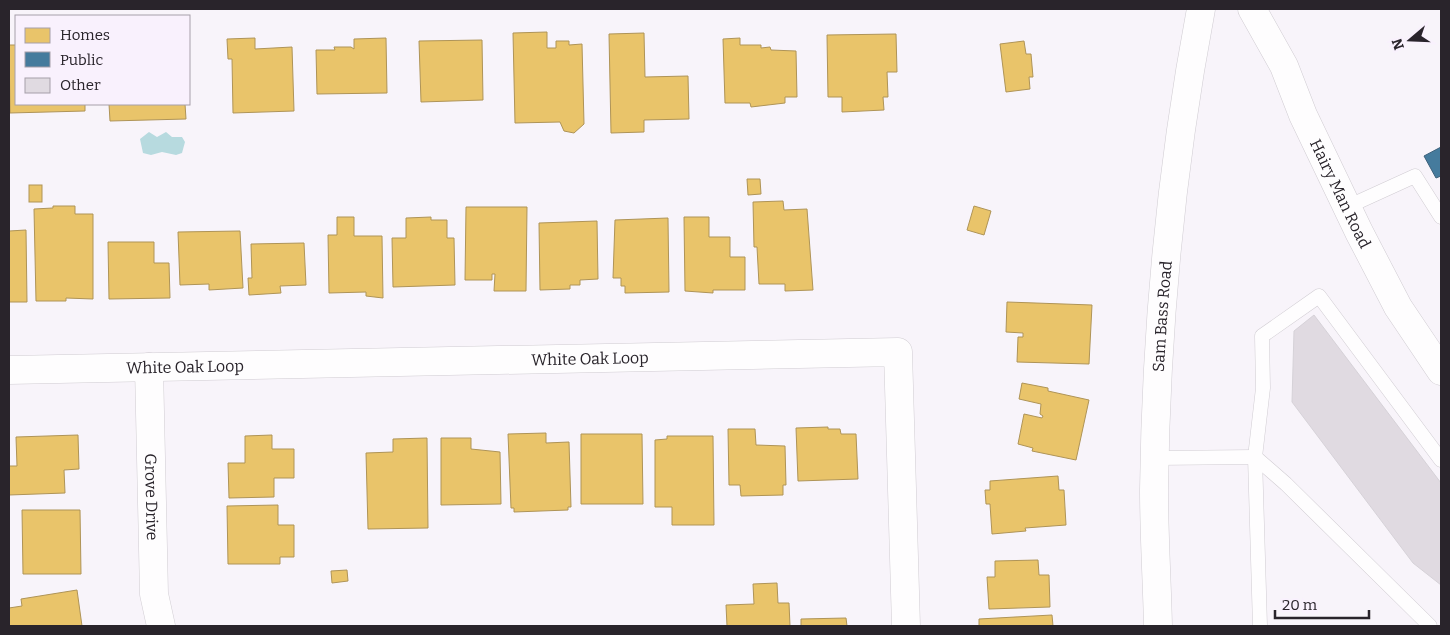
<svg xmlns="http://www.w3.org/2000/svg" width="1450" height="635" font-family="Bitter,serif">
	<rect width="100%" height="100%" fill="#f8f4fa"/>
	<polygon fill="#b7dadf" points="149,132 157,137 166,132 172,137 182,137 185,142 182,153 176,155 162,152 151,155 143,153 140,139"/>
	<g fill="#e9c46a" stroke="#af9457">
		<polygon points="547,32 547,48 556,48 556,41 569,41 569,45 582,44 584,124 574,133 564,131 560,122 515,123 513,33"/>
		<polygon points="644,33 645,77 688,76 689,119 644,120 644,132 611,133 609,34"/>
		<polygon points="896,34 897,72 887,72 888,97 883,97 884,110 842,112 842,97 828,97 827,35"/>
		<polygon points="255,38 255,49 292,47 294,111 233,113 232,59 228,59 227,39"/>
		<polygon points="386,38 387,93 317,94 316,50 335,50 334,47 351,47 354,49 354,39"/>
		<polygon points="740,38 740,45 761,45 761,48 770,47 771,50 796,51 797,97 785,97 785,103 751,107 750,103 725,103 723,39"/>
		<polygon points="482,40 483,100 421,102 419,41"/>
		<polygon points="1024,41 1026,54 1031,54 1033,77 1029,77 1030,89 1006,92 1000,44"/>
		<polygon points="9,45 16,45 16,104 85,104 85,111 10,113"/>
		<polygon points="109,104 185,104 186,119 110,121"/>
		<polygon points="747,179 760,179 761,194 748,195"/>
		<rect x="29" y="185" width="13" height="17"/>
		<polygon points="783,201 784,210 807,209 813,290 785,291 785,284 759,284 757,247 754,247 753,202"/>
		<polygon points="53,206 75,206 75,214 93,214 93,299 66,298 66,301 36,301 34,209 53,208"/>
		<polygon points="974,206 991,211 984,235 967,230"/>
		<polygon points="466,207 527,207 526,291 494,291 495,274 492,274 492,280 465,280"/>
		<polygon points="337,217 354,217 354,236 382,236 383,298 366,296 366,292 329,293 328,235 337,235"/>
		<polygon points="431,217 431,220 447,220 447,238 454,238 455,285 393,287 392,238 406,238 406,218"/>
		<polygon points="684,217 709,217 709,237 730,237 730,257 745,257 745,290 713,290 713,293 685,291"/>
		<polygon points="668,218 669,292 625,293 625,286 621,286 621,278 613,278 615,220"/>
		<polygon points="597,221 598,279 580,280 580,285 570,285 570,289 540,290 539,223"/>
		<polygon points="26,230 27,302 9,302 9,231"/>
		<polygon points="240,231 243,288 209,290 209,284 180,285 178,232"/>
		<polygon points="108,242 154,242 154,263 169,263 170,298 109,299"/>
		<polygon points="304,243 306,285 280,286 281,293 249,295 248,278 252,278 251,244"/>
		<polygon points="1007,302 1092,305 1089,364 1017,362 1018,337 1023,337 1023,333 1006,332"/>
		<polygon points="1022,383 1048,388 1048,391 1089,400 1076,460 1032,451 1033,448 1018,444 1024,414 1042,418 1043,416 1040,414 1041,404 1019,399"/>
		<polygon points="828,427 828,429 840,429 841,434 856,434 858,479 798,481 796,428"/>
		<polygon points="728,429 755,429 756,445 785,446 786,485 783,485 783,495 741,496 740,485 729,485"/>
		<polygon points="546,433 546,443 569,442 571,507 568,507 568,510 514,512 514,508 511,508 508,434"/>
		<polygon points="581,434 642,434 643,504 581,504"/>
		<polygon points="78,435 79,469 64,470 65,493 9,495 9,466 17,466 16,437"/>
		<polygon points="272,435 272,449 294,449 294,478 274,478 274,497 229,498 228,463 245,463 245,436"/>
		<polygon points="667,436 713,436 714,525 672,525 672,507 655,507 655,440 667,439"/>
		<polygon points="427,438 428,528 368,529 366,453 393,452 393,439"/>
		<polygon points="441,438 471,438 471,449 500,452 501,504 441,505"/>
		<polygon points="1058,476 1059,490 1064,490 1066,525 1025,528 1026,531 992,534 990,504 986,504 985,490 990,490 990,481"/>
		<polygon points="278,505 278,525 294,525 294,557 280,557 280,564 228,564 227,506"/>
		<polygon points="22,510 80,510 81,574 23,574"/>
		<polygon points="1038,560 1039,575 1049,575 1050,607 989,609 987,577 995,577 995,561"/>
		<polygon points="347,570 348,581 332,583 331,571"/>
		<polygon points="777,583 778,603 789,603 790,626 727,626 726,605 754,604 753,584"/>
		<polygon points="77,590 82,626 9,626 9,608 22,606 21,599"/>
		<polygon points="1052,615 1053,626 979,626 979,619"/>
		<polygon points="846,618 847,626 801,626 801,619"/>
	</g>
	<polygon fill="#457b9d" stroke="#3d617b" points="1441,147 1441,176 1436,178 1424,156"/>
	<polygon fill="#e0dae1" stroke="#d6d2d8" points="1314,315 1441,483 1441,585 1413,563 1292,402 1294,331"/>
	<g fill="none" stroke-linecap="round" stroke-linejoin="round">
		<defs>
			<g id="lane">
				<polyline points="1347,207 1415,176 1441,217"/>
				<polyline points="1155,458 1255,457 1286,484 1430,626"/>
				<polyline points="1260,626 1255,457 1263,388 1262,336 1319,296 1441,460"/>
			</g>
			<g id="street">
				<path id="s1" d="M149,367L154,594L161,626"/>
				<path id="s2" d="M9,370L898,352L906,626"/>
			</g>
			<g id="secondary">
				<path id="s3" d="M1252,9L1284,66L1303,115L1359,232L1398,307L1441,371"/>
				<path id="s4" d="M1158,626C1157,581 1154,535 1154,490C1156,329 1171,167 1201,9"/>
			</g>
		</defs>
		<use href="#lane" stroke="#d0ccd2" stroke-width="15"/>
		<use href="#street" stroke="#d0ccd2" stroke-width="29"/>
		<use href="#secondary" stroke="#d0ccd2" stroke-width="29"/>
		<use href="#lane" stroke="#fefdfe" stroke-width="14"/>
		<use href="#street" stroke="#fefdfe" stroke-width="28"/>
		<use href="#secondary" stroke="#fefdfe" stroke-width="28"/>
	</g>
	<g text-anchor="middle" stroke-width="5" stroke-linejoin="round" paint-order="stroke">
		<g font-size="16" fill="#29242b" stroke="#f9f1fd">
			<text dy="6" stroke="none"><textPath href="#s3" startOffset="205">Hairy Man Road</textPath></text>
			<text dy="6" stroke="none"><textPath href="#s4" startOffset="310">Sam Bass Road</textPath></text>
			<text dy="6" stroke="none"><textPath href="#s2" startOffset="581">White Oak Loop</textPath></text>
			<text dy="6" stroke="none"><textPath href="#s2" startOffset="176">White Oak Loop</textPath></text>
			<text dy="6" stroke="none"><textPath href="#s1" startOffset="130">Grove Drive</textPath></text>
		</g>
	</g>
	<rect width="1450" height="635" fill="none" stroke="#29242b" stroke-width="20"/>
	<rect x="15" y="15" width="175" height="90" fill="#f9f1fd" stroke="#a69fa9"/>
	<rect x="25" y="28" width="25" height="15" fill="#e9c46a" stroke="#a69fa9"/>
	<text x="60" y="40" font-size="15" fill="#29242b">Homes</text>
	<rect x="25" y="52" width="25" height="15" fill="#457b9d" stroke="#a69fa9"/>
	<text x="60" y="65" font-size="15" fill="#29242b">Public</text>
	<rect x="25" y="78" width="25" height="15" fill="#e0dae1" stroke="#a69fa9"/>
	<text x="60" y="90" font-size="15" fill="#29242b">Other</text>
	<g transform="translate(1410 40) rotate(251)" stroke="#f9f1fd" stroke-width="4" paint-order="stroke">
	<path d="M0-4L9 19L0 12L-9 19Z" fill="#29242b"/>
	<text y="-8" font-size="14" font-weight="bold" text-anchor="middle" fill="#29242b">N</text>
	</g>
	<path d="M1275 610v8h94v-8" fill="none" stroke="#29242b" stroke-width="2.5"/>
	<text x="1282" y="610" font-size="15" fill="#29242b" stroke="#f9f1fd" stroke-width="4" paint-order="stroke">20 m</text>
</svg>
